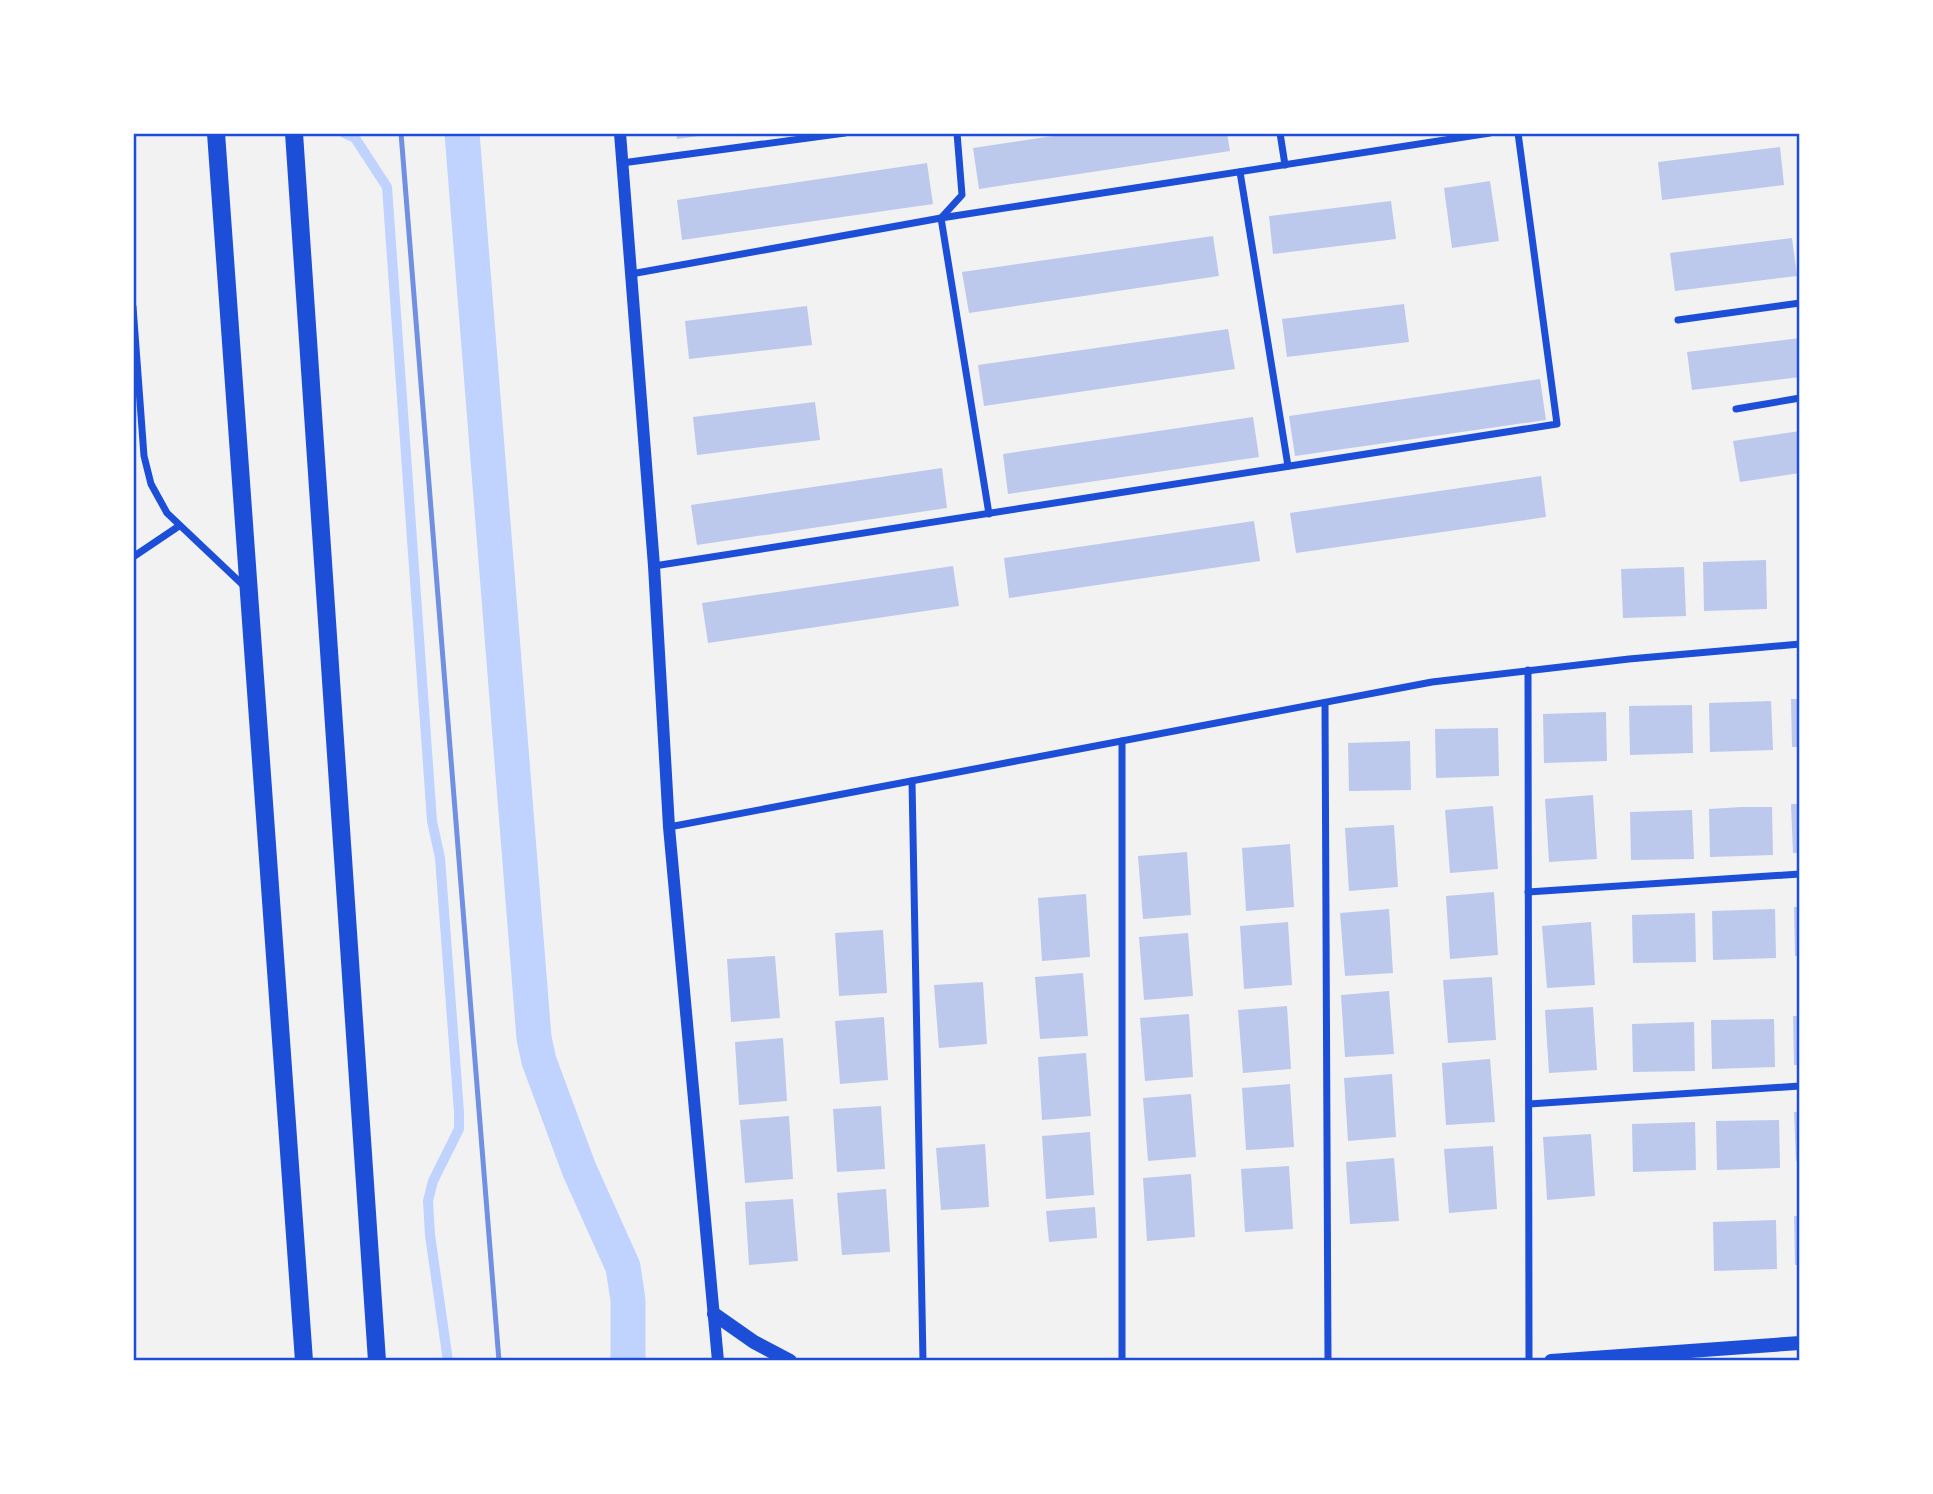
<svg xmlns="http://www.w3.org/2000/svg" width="1933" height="1494" font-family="'Noto Sans',sans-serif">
	<rect width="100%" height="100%" fill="#f2f2f2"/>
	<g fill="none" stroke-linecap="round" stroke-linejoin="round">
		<polyline stroke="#bfd3fe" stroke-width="10" points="344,133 355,138 387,187 432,821 440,858 459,1112 459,1129 433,1181 428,1201 430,1235 448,1361"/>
		<polyline stroke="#bfd3fe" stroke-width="35" points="462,133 534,1038 539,1061 579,1169 623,1267 628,1300 628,1361"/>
	</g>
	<g fill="#bdc9ec">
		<polygon points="676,133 706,133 706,135 677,139"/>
		<polygon points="1074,133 1227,133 1230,151 979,189 973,148"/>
		<polygon points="1780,147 1784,185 1662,200 1658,162"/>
		<polygon points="927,163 933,204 682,240 677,200"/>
		<polygon points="1490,181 1499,241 1452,248 1444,188"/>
		<polygon points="1391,201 1396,239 1273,254 1269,216"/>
		<polygon points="1213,236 1219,276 969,313 962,272"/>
		<polygon points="1792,238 1797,276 1675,291 1670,253"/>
		<polygon points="1404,304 1409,342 1287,357 1282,319"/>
		<polygon points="807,306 812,345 689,359 685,321"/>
		<polygon points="1228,329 1235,369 984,406 978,365"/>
		<polygon points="1800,338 1800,377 1692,390 1687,352"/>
		<polygon points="1540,379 1546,420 1295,456 1289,416"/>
		<polygon points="815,402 820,440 697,455 693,417"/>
		<polygon points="1253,417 1259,457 1008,494 1003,454"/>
		<polygon points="1800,431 1800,473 1740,482 1733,441"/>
		<polygon points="942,468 947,508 697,545 691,505"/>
		<polygon points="1541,476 1546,517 1296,553 1290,513"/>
		<polygon points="1254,521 1260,561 1009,598 1004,558"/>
		<polygon points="1766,560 1767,609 1704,611 1703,562"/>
		<polygon points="953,566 959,606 708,643 702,603"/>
		<polygon points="1684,567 1686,616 1623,618 1621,569"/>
		<polygon points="1791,699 1800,699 1800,747 1792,747"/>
		<polygon points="1771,701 1773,750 1710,752 1709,703"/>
		<polygon points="1692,705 1693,753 1630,755 1629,706"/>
		<polygon points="1606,712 1607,761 1544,763 1543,714"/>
		<polygon points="1498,728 1499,776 1436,778 1435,729"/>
		<polygon points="1410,741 1411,790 1349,791 1348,743"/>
		<polygon points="1593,795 1597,859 1549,862 1545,799"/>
		<polygon points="1791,804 1800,804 1800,853 1793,853"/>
		<polygon points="1493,806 1498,869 1450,873 1445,810"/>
		<polygon points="1741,807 1772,807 1773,855 1710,857 1709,809"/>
		<polygon points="1692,810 1694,859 1631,860 1630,812"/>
		<polygon points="1394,825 1398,887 1349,891 1345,828"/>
		<polygon points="1290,844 1294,907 1246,911 1242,848"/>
		<polygon points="1187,852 1191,915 1143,919 1138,856"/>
		<polygon points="1494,892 1498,955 1450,959 1446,896"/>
		<polygon points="1086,894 1090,957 1042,961 1038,898"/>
		<polygon points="1794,907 1800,907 1800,956 1795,956"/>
		<polygon points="1389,909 1393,973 1345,976 1340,913"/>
		<polygon points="1775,909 1776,958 1713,960 1712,911"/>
		<polygon points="1695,913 1696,962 1633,963 1632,915"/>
		<polygon points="1288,922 1292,985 1244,989 1240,926"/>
		<polygon points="1591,922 1595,985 1547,988 1542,926"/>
		<polygon points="883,930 887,993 839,996 835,933"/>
		<polygon points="1188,933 1193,996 1144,1000 1139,937"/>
		<polygon points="775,956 780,1018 731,1022 727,959"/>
		<polygon points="1083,973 1088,1036 1040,1039 1035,977"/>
		<polygon points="1492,977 1496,1040 1448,1043 1443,980"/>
		<polygon points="983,982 987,1044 939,1048 934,985"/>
		<polygon points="1389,991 1394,1054 1345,1057 1341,995"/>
		<polygon points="1287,1006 1291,1069 1243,1073 1238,1010"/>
		<polygon points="1593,1007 1597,1070 1549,1073 1545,1010"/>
		<polygon points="1189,1014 1193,1077 1145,1081 1140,1018"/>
		<polygon points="1793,1016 1800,1016 1800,1065 1794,1065"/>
		<polygon points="884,1017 888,1080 840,1084 835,1021"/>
		<polygon points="1774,1019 1775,1067 1712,1069 1711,1020"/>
		<polygon points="1694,1022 1695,1071 1633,1072 1632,1024"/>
		<polygon points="783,1038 787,1101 739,1105 735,1042"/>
		<polygon points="1086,1053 1091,1116 1042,1120 1038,1057"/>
		<polygon points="1490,1059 1495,1122 1446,1125 1442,1063"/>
		<polygon points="1392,1074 1396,1137 1348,1141 1344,1078"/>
		<polygon points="1290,1084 1294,1147 1246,1150 1242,1088"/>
		<polygon points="1191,1094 1196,1157 1148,1161 1143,1098"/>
		<polygon points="881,1106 885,1169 837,1172 833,1109"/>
		<polygon points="1794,1112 1800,1112 1800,1161 1796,1161"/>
		<polygon points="789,1116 793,1179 745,1183 740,1120"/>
		<polygon points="1779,1120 1780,1168 1717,1170 1716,1121"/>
		<polygon points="1695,1122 1696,1170 1633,1172 1632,1124"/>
		<polygon points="1090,1132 1094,1195 1046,1199 1042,1136"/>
		<polygon points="1591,1134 1595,1196 1547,1200 1543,1137"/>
		<polygon points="985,1144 989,1207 941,1210 936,1148"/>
		<polygon points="1493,1146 1497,1209 1449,1213 1444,1149"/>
		<polygon points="1394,1158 1399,1221 1350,1224 1346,1162"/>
		<polygon points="1289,1166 1293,1229 1245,1232 1241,1169"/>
		<polygon points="1191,1174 1195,1237 1147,1241 1143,1178"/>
		<polygon points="886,1189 890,1252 842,1255 837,1193"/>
		<polygon points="793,1199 798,1261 749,1265 745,1202"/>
		<polygon points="1095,1207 1097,1238 1049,1242 1046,1211"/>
		<polygon points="1794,1216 1800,1216 1800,1265 1795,1265"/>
		<polygon points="1776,1220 1777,1269 1714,1271 1713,1222"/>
	</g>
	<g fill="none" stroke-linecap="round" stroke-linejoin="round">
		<g stroke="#1d4ed8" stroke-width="7">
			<polyline points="957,133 962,195 941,218 989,514"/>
			<polyline points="1280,133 1285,165"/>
			<polyline points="622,163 845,133"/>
			<polyline points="1240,172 1288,466"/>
			<polyline points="631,274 941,218 1490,133"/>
			<polyline points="133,307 144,456 151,484 167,513 244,586"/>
			<polyline points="1678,320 1800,303"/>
			<polyline points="1736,409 1800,398"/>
			<polyline points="133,557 179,526"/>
			<polyline points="654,566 1557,424 1518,133"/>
			<polyline points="1528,670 1529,1361"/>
			<polyline points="1325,703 1328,1361"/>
			<polyline points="1122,741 1122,1361"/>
			<polyline points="912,781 923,1361"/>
			<polyline points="669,827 1432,682 1629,659 1800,644"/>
			<polyline points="1528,892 1800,874"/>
			<polyline points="1529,1104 1800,1086"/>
		</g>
		<polyline stroke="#1d4ed8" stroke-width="12" points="620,133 654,566 669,827 718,1361"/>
		<g stroke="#1d4ed8" stroke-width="14">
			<polyline points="714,1314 754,1342 790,1361"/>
			<polyline points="1551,1361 1800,1343"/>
		</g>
		<g stroke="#1d4ed8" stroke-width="18">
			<polyline points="216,133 304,1361"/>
			<polyline points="294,133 377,1361"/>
		</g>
		<polyline stroke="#7290e2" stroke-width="5" points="401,133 499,1361"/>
	</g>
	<rect width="1933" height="1494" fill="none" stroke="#ffffff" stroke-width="270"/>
	<rect x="135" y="135" width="1663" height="1224" fill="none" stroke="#1d4ed8" stroke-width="2.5"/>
</svg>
